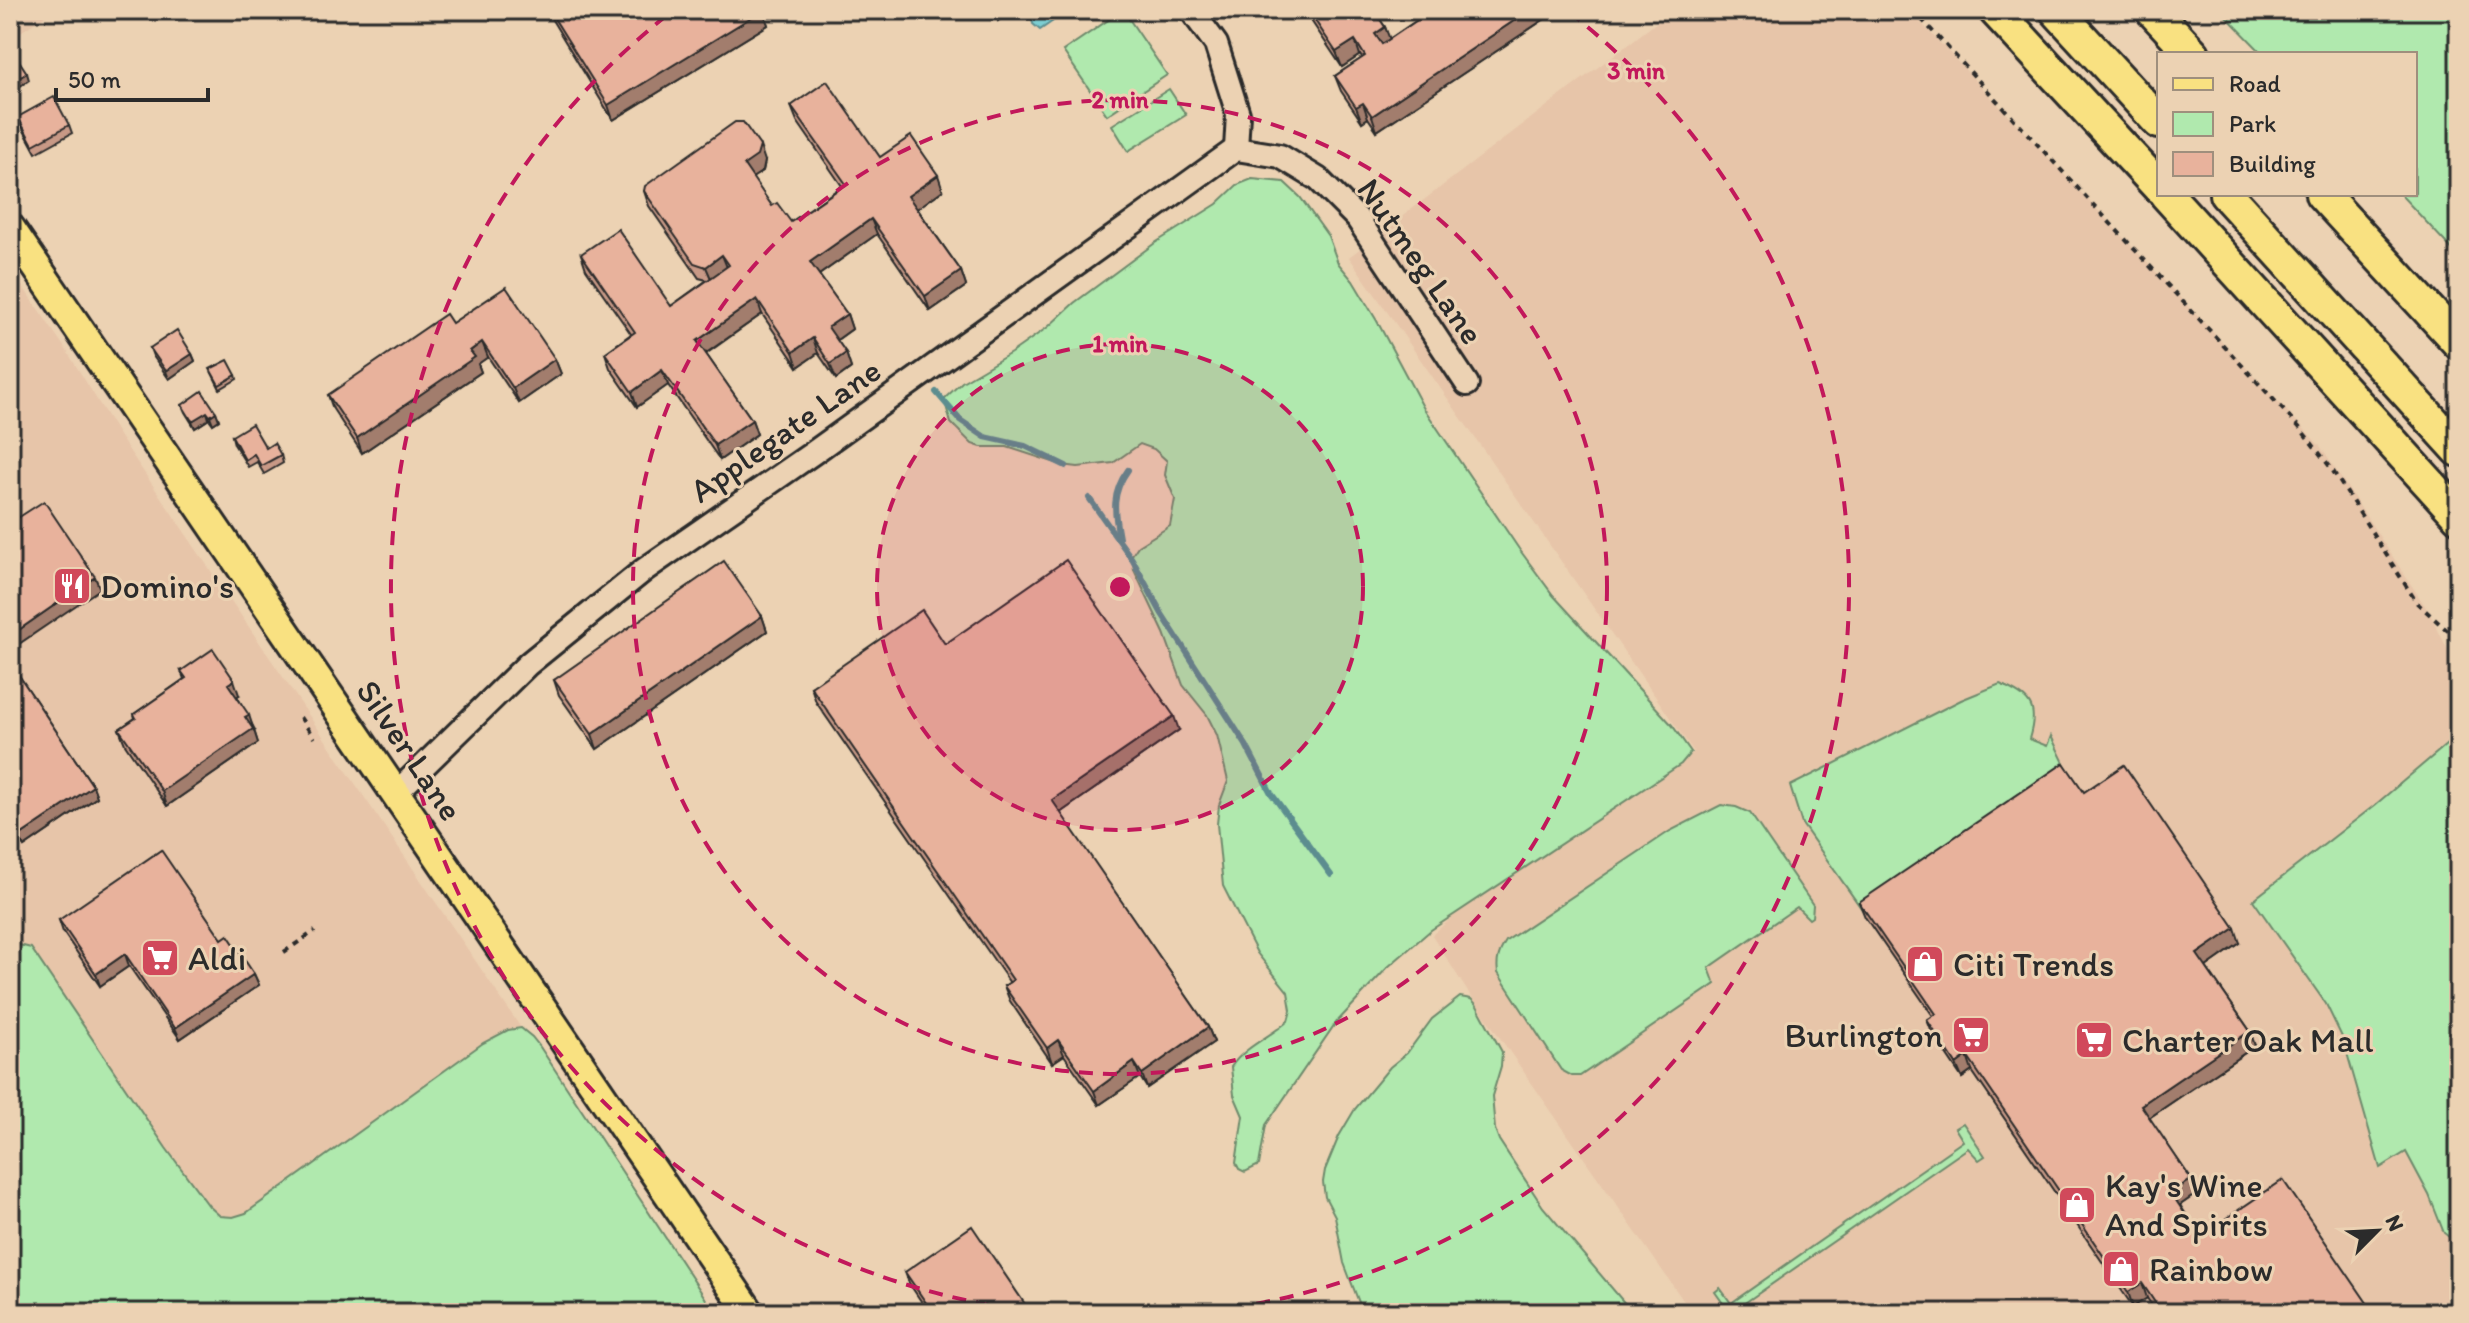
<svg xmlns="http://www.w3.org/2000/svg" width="2469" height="1323" font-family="Itim,sans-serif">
	<rect width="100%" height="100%" fill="#ecd2b3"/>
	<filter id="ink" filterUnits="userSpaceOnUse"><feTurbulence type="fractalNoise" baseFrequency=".0125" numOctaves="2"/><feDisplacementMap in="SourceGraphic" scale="16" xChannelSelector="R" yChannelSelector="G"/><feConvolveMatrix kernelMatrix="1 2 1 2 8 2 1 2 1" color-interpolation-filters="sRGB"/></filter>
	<g filter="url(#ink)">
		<g fill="#e7c5a9">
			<polygon points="10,10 54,10 10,39"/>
			<polygon points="1673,10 1909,10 2320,446 2429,612 2459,672 2459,738 2326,1004 2343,1039 2380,1167 2459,1115 2459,1313 1692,1313 1466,989 1432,935 1509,868 1694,752 1349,257"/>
			<polygon points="10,268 65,348 120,437 521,1028 508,1030 483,1043 246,1213 233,1217 220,1216 209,1206 166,1148 31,948 10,942"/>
		</g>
		<g fill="#b0e9ae" stroke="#6e8a6c" stroke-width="2">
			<polygon points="1123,10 1167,75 1107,115 1063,51"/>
			<polygon points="2220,10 2459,10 2459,257 2400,194 2415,194 2415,54 2263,54"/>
			<polygon points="1169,89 1186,115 1128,151 1112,125"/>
			<path d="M1252,179L1284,182L1300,197L1328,236L1338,263L1353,281L1377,321L1423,407L1519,549L1553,595L1672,725L1691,752L1681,764L1431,930L1388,967L1335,1024L1266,1125L1259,1165L1245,1172L1239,1169L1236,1163L1243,1116L1234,1095L1231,1067C1244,1047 1270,1037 1288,1021L1291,1010L1288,992L1257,953L1223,886L1217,824L1219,805L1228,781L1217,735L1207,715L1183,685L1164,633L1134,570L1132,555L1138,546L1170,526L1175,499L1165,475L1167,461L1154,449L1140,444L1113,463L1078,467L1062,465L1007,447H981L972,444L951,423L944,399L962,382L1011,353L1048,327L1074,303L1155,243L1217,204L1237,185Z"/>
			<path d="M2000,684C2031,698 2039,706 2029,739L2047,746L2051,736L2069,773L1866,915L1802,824L1790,786L1961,700Z"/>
			<polygon points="2459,734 2459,1245 2444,1233 2429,1195 2406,1152 2380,1168 2343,1039 2326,1004 2253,900 2375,805"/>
			<path d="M1721,805L1736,807L1750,813L1813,905L1812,917L1809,919L1797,907L1709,968L1715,984L1580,1076H1572L1561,1070L1498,973C1496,960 1499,952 1506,941L1670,831Z"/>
			<polygon points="11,943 31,948 166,1148 209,1206 220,1216 233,1217 246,1213 483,1043 508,1030 521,1028 532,1037 540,1047 715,1313 10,1313"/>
			<polygon points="1460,997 1471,999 1476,1004 1502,1052 1501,1066 1492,1096 1495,1129 1499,1140 1543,1207 1633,1313 1363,1313 1344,1263 1335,1216 1325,1197 1323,1182 1325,1170 1339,1136 1355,1109 1390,1067 1407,1053 1432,1019"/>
			<polygon points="1963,1123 1985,1156 1979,1160 1968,1148 1736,1309 1738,1313 1730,1313 1715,1292 1720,1288 1731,1303 1963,1141 1955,1128"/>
		</g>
		<polygon fill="#7cced2" stroke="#5c8d8f" stroke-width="2" points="1040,10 1069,10 1040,30 1033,24 1032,19"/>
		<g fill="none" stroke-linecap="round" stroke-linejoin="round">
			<g stroke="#5c8d8f" stroke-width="6">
				<polyline points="936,392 960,420 985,437 1025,446 1066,466"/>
				<polyline points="1089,498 1132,559 1162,614 1246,745 1271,793 1331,875"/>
				<path d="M1119,538C1114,512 1111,493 1128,470"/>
			</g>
			<defs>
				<g id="minor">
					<polyline points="1191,10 1216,44 1238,114 1236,149"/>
					<polyline points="1236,149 1280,156 1318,179 1357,218 1467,384"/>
					<polyline points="396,793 528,664 644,570 813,453 1236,149"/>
				</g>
				<polyline id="major" points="10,228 750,1313"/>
				<g id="highway">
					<polyline points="1995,10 2159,187"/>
					<polyline points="2056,10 2159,122"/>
					<polyline points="2152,10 2193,54"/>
					<polyline points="2166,194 2459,516"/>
					<polyline points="2226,194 2459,450"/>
					<polyline points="2322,194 2459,343"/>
				</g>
			</defs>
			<use href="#minor" stroke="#2b2b2b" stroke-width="28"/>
			<use href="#major" stroke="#2b2b2b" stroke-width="34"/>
			<use href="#highway" stroke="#2b2b2b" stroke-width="38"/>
			<g stroke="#2b2b2b" stroke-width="4" stroke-dasharray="6 6" stroke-linecap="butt">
				<polyline points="1913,10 2299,427 2331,468 2417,603 2459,641"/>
				<polyline points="300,717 314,738"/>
				<polyline points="284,952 315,931"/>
			</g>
			<use href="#minor" stroke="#ecd2b3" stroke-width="22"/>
			<use href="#major" stroke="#f9e181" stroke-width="28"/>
			<use href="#highway" stroke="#f9e181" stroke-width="32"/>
		</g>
		<g fill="#c89986" stroke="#2b2b2b" stroke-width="2">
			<polygon points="546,10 763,10 768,25 613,120"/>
			<polygon points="1304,10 1374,10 1385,27 1389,39 1432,10 1558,10 1377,131 1368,118 1362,122 1341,91 1335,76 1362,58 1360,55 1342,67"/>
			<polygon points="791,106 880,157 943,190 917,208 961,271 966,286 930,311 877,234 819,275 847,314 852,329 837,340 846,353 851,368 836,379 818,353 798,367 762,314 706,354 752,420 757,434 720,460 668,385 637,407 610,368 605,353 631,334 586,269 581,254 671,306 707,280 699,278 649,206 644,191 765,161 763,171 752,178 772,206 791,222 842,186 797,121"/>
			<polygon points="18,117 69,125 72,133 36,153 21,125"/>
			<polygon points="452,323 555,359 561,374 519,403 488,357 478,364 481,372 362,453 333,409 328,395"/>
			<polygon points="150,348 192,354 195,361 169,379 153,356"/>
			<polygon points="212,373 236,375 237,379 220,389"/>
			<polygon points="182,405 216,412 219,420 213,424 209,419 195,428 185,412"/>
			<polygon points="232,436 266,448 281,455 283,463 264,474 257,462 248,467 234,444"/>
			<polygon points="762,616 767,631 597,749 559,695 554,680"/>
			<polygon points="945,644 1179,730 1060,813 1208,1027 1214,1042 1147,1088 1140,1077 1099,1105 1064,1055 1052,1063 1010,1001 1004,986 1010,983 816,702 811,687"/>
			<polygon points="10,662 93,786 97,797 24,847 10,827"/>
			<polygon points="181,671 239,695 237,696 255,730 254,730 258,743 167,806 125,744 119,729 135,718 134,714 184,679"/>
			<polygon points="2084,792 2240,943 2206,967 2250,1031 2255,1046 2149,1118 2191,1179 2196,1194 2180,1205 2200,1236 2374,1313 2157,1313 2147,1298 2133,1307 1972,1071 1962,1078 1933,1035 1927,1020 1933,1016 1865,917 1859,902"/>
			<polygon points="59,920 222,939 254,974 259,985 180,1039 129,966 100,986 63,932"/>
			<polygon points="905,1272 1031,1313 929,1313 909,1283"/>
		</g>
		<g fill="#a27d6d" stroke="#2b2b2b" stroke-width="2">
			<polygon points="763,10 768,25 613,120 608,105"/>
			<polygon points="1005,10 1010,11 998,21 997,17"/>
			<polygon points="1530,10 1558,10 1377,131 1372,116"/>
			<polygon points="1385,27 1391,42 1381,49 1375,34"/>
			<polygon points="1355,40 1360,55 1342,67 1336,52"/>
			<polygon points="27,73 29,80 10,93 10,83"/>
			<polygon points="1363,103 1368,118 1362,122 1356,107"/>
			<polygon points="760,146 765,161 763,171 749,180 744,165"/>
			<polygon points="938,175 943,190 914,211 908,196"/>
			<polygon points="871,219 877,234 816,277 810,262"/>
			<polygon points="722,255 728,270 712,281 706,267"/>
			<polygon points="961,271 966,286 930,311 925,296"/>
			<polygon points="757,299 762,314 702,356 697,341"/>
			<polygon points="847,314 852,329 834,342 828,327"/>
			<polygon points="813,338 818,353 798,367 793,352"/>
			<polygon points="482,342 488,357 478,364 481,372 362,453 357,438"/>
			<polygon points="846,353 851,368 836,379 830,364"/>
			<polygon points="192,354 195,361 169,379 166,371"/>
			<polygon points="555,359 561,374 519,403 513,388"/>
			<polygon points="662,370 668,385 637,407 632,392"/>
			<polygon points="207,412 209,419 195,428 192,421"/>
			<polygon points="216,412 219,420 213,424 210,416"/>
			<polygon points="752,420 757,434 720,460 715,445"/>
			<polygon points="95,577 100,589 10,650 10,636"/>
			<polygon points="762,616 767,631 597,749 592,734"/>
			<polygon points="234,680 239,695 234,699 228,684"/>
			<polygon points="249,715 258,743 167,806 162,791"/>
			<polygon points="1174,716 1179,730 1057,815 1052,800"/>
			<polygon points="93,786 97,797 24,847 19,836"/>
			<polygon points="2235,928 2240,943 2203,969 2197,954"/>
			<polygon points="125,954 129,966 100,986 96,974"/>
			<polygon points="254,974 259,985 180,1039 175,1028"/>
			<polygon points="1208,1027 1214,1042 1147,1088 1142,1074"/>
			<polygon points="2250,1031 2255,1046 2146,1120 2141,1105"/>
			<polygon points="1058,1040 1064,1055 1052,1063 1047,1048"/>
			<polygon points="1967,1056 1972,1071 1962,1078 1956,1064"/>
			<polygon points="1134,1062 1140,1077 1099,1105 1094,1091"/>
			<polygon points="2191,1179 2196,1194 2176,1208 2171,1193"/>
			<polygon points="2142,1283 2147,1298 2133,1307 2128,1292"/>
		</g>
		<g fill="#e8b29c" stroke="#2b2b2b" stroke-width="2">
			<polygon points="549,10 763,10 608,105"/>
			<polygon points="990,10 1005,10 997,17"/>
			<polygon points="1308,10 1374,10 1385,27 1375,34 1382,44 1432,10 1530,10 1372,116 1363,103 1356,107 1335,76 1365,56 1355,40 1336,52"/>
			<polygon points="16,56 27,73 10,83 10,59"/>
			<polygon points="827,81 880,157 911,136 938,175 908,196 961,271 925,296 871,219 810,262 847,314 828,327 846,353 830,364 813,338 793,352 757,299 697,341 752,420 715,445 662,370 632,392 605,353 635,332 581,254 618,229 671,306 729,265 722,255 706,267 694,263 644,191 645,186 735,122 743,122 760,146 757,156 744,165 772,206 777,203 791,222 846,184 791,106"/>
			<polygon points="54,97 69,125 33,145 18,117"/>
			<polygon points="506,287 555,359 513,388 482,342 470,351 475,357 357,438 328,395 446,314 452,323"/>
			<polygon points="177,330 192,354 166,371 150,348"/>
			<polygon points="228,360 236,375 219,385 210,369"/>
			<polygon points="202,391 216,412 210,416 207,412 192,421 182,405"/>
			<polygon points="252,424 266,448 274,443 281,455 261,466 254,454 245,460 232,436"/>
			<polygon points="44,501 95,577 10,636 10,523"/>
			<polygon points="1066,560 1174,716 1052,800 1208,1027 1142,1074 1134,1062 1094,1091 1058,1040 1047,1048 1004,986 1013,980 811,687 922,610 945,644"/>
			<polygon points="724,561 762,616 592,734 554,680"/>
			<polygon points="213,649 234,680 228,684 249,715 245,717 253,729 162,791 119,729 136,718 134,714 186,678 181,671"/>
			<polygon points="10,662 93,786 19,836 10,822"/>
			<polygon points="2064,763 2084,792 2124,765 2235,928 2197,954 2250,1031 2141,1105 2191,1179 2171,1193 2200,1236 2283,1180 2374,1313 2162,1313 2142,1283 2128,1292 1967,1056 1956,1064 1927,1020 1936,1014 1859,902"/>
			<polygon points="161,850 222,939 228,935 254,974 175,1028 125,954 96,974 59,920"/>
			<polygon points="972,1226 1031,1313 933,1313 905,1272"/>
		</g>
	</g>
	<circle cx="1120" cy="587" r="243" fill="#c2185b" fill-opacity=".12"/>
	<g fill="none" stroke="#c2185b" stroke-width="4" stroke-dasharray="14 10">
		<circle cx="1120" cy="587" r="243"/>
		<circle cx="1120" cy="587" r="487"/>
		<path d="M1037 1312A730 730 0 0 1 671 12M1569 12A730 730 0 0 1 1203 1312"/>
	</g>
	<defs>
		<symbol id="restaurant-square" viewBox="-11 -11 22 22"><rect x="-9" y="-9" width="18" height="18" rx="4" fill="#d1495b" stroke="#ecd2b3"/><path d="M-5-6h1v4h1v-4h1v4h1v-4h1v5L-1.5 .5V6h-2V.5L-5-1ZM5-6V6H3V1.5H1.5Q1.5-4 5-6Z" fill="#fff"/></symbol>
		<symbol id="supermarket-square" viewBox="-11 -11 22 22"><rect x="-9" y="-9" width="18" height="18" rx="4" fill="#d1495b" stroke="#ecd2b3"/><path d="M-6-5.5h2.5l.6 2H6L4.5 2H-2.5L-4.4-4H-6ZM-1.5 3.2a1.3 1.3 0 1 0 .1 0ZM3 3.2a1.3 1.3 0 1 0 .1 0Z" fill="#fff"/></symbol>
		<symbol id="shop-square" viewBox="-11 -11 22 22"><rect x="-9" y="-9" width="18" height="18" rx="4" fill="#d1495b" stroke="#ecd2b3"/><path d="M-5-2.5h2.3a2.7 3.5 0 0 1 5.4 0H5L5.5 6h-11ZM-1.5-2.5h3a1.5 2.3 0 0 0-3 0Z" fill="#fff"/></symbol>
	</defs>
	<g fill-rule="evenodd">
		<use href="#restaurant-square" x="50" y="564" width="44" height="44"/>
		<use href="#supermarket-square" x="138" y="936" width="44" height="44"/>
		<use href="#shop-square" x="1903" y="942" width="44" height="44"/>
		<use href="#supermarket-square" x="1949" y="1013" width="44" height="44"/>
		<use href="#supermarket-square" x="2072" y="1018" width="44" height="44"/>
		<use href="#shop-square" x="2055" y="1183" width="44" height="44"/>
		<use href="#shop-square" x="2099" y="1247" width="44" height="44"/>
	</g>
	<g text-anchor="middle" stroke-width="6" stroke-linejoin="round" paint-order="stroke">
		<g font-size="34" fill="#2b2b2b" stroke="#ecd2b3">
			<text transform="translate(1421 261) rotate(55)" y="12">Nutmeg Lane</text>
			<text transform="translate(785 430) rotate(-35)" y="12">Applegate Lane</text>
			<text transform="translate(410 750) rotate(56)" y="12">Silver Lane</text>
		</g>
		<g font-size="34" fill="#2b2b2b" stroke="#ecd2b3" text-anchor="start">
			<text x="100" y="598">Domino's</text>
			<text x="188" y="970">Aldi</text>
			<text x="1953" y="976">Citi Trends</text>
			<text x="1943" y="1047" text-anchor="end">Burlington</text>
			<text x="2122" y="1052">Charter Oak Mall</text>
			<text x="2105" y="1197">Kay's Wine<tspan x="2105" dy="39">And Spirits</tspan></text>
			<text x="2149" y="1281">Rainbow</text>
		</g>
	</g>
	<circle cx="1120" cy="587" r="12" fill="#c2185b" stroke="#ecd2b3" stroke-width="4"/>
	<g font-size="24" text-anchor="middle" font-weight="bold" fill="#c2185b" stroke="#ecd2b3" stroke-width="6" stroke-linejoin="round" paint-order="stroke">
		<text x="1636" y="79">3 min</text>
		<text x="1120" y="108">2 min</text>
		<text x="1120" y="352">1 min</text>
	</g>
	<rect width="2469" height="1323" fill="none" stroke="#ecd2b3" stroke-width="40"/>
	<rect x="20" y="20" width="2429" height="1283" fill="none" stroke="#2b2b2b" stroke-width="3" filter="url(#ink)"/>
	<rect x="2157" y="52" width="260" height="144" fill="#ecd2b3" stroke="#9f8f7d" stroke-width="2"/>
	<rect x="2173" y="78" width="40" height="12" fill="#f9e181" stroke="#9f8f7d" stroke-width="2"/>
	<text x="2229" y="92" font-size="24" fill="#2b2b2b">Road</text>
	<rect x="2173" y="112" width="40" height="24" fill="#b0e9ae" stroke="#9f8f7d" stroke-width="2"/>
	<text x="2229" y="132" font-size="24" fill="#2b2b2b">Park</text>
	<rect x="2173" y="152" width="40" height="24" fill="#e8b29c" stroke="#9f8f7d" stroke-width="2"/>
	<text x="2229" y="172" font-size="24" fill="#2b2b2b">Building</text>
	<g transform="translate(2377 1231) rotate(66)" stroke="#ecd2b3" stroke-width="6" paint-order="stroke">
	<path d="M0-6L14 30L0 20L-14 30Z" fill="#2b2b2b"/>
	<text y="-12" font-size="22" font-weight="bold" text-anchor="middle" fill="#2b2b2b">N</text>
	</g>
	<path d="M56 88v12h152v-12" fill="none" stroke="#2b2b2b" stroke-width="4"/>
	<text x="68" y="88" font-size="24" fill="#2b2b2b" stroke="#ecd2b3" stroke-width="6" paint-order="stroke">50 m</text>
</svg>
